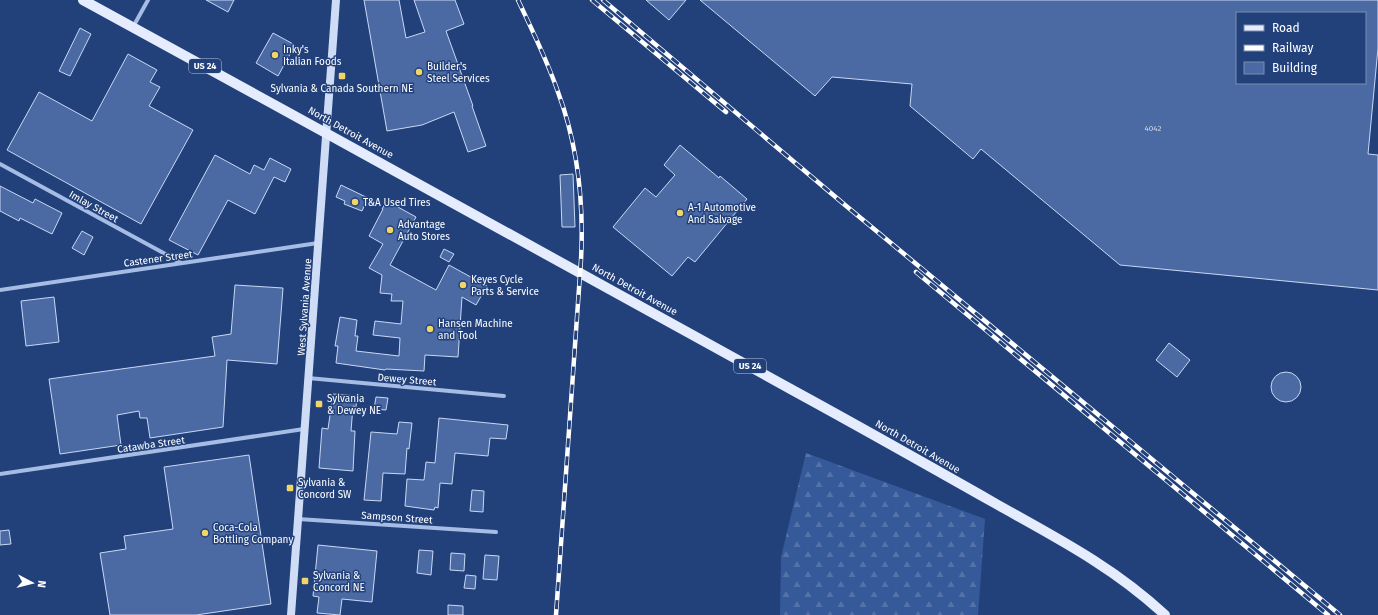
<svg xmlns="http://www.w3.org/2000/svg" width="1378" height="615" font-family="'Fira Sans',sans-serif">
	<defs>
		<pattern id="forest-firs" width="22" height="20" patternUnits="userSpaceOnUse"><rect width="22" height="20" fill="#355999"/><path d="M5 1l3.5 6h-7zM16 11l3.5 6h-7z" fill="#5372a8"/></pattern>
	</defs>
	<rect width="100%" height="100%" fill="#22417b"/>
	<polygon fill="url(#forest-firs)" points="806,453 985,519 978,615 780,615 781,557"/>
	<g fill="#4b6aa4" stroke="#c8d8f4" fill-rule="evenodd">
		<polygon points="206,0 234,0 228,12"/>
		<polygon points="364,0 399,0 406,38 425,32 414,0 455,0 464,24 446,31 473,106 472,106 486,146 468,152 454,112 422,125 387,131"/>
		<polygon points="646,0 686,0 669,20"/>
		<path d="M700,0H1378V48L1368,154L1378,155V290L1120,265L981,149L973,159L910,106L912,84L832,77L815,96ZM1237,13H1365V83H1237Z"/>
		<polygon points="80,28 91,34 70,76 59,71"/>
		<polygon points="273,33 295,45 278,76 256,63"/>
		<polygon points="128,54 157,70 150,82 160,87 149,106 193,130 141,224 7,150 39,92 92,121"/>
		<polygon points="680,145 719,178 720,176 747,199 695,262 688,257 672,276 613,227 645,188 656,197 675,175 664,165"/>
		<polygon points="215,155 250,174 254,165 264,170 270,158 291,169 285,182 274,177 255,214 228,200 198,255 169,240"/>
		<polygon points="573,174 575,227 562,227 560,175"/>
		<polygon points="341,185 368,198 362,211 344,204 345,201 336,197"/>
		<polygon points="0,186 33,203 35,199 62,213 52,234 20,218 19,221 0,211"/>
		<polygon points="387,201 416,217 390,265 436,290 449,265 487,286 476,305 462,297 458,357 425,355 424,371 386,369 385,370 336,363 338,346 335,346 340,317 357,320 355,336 358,336 356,351 399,356 400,338 373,335 375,321 401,324 403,301 391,301 392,294 380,293 382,275 369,268 383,244 369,236 383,209 382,209"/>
		<polygon points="82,231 93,237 84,255 72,248"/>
		<polygon points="444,249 454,254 449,262 440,257"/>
		<polygon points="235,285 283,288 277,364 227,360 223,427 150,438 147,418 140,418 139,411 117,415 121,445 60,454 49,379 215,356 212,337 231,334"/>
		<polygon points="54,297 59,342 26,346 21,301"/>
		<polygon points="1169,343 1190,360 1177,377 1156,360"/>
		<circle cx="1286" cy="387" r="15"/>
		<polygon points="333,394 357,396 356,407 353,406 351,431 355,431 353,471 319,468 322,428 328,429"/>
		<polygon points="376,397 388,398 386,410 374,409"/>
		<polygon points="439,418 508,425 506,439 490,438 488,456 455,453 452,484 440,483 438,508 435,507 434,510 405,506 407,479 424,480 426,462 435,463"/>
		<polygon points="399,422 412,423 409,449 407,448 405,474 383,473 381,501 364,500 371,432 397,434"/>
		<polygon points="249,455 271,604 196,615 110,615 100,553 126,549 124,536 173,529 164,467"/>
		<polygon points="472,490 484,491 483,512 470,511"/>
		<polygon points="9,530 11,544 0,545 0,531"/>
		<polygon points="318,545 377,551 372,602 342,599 340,615 317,613 319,597 313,596"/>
		<polygon points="419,550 433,551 431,575 417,573"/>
		<polygon points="451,553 465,554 464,571 450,570"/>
		<polygon points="485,555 499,556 497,580 483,579"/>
		<polygon points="466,575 476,576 475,589 464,588"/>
		<polygon points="448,605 463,606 463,615 448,615"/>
	</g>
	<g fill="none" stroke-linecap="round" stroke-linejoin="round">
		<g stroke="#a5bce5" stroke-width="4">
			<polyline points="133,27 148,0"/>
			<polyline points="0,164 180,262"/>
			<polyline points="0,290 318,243"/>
			<polyline points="308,378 504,396"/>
			<polyline points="0,474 304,429"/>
			<polyline points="298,519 496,532"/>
		</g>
		<polyline stroke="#cedcf5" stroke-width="8" points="291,615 336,0"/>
		<path stroke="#e5ecfd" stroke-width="10" d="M83,0C321,130 559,261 796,392C864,429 931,467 998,505C1057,538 1115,568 1165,615"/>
		<defs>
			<g id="rail">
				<path d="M518,0C532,30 547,60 558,92C578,146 584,203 581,260L556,615"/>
				<polyline points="592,0 726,112"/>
				<polyline points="603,0 845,205 1340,615"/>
				<polyline points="916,272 1328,615"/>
			</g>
		</defs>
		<use href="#rail" stroke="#fff" stroke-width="4.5"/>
		<use href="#rail" stroke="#22417b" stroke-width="3" stroke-dasharray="9" stroke-linecap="butt"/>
	</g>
	<g fill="#f1d667" stroke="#22417b" stroke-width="1.5">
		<circle cx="275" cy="55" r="4"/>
		<circle cx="419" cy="72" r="4"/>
		<rect x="338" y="72" width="8" height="8" rx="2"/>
		<circle cx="355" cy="202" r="4"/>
		<circle cx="680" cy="213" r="4"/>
		<circle cx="390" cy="230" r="4"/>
		<circle cx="463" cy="285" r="4"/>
		<circle cx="430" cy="329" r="4"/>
		<rect x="315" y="400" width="8" height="8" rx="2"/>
		<rect x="286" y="484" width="8" height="8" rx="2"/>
		<circle cx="205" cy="533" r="4"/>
		<rect x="301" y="577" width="8" height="8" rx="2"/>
	</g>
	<g text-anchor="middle" stroke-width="3" stroke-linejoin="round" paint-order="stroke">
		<g font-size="8" fill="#d2dae8">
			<text x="1153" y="131">4042</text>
		</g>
		<g fill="#22417b" stroke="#bdc6d7" stroke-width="1">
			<rect x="189" y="59" width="32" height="14" rx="3"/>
			<rect x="734" y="359" width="32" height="14" rx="3"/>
		</g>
		<g font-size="9" font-weight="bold" fill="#fff">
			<text x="205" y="69">US 24</text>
			<text x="750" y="369">US 24</text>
		</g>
		<g font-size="10" fill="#fff" stroke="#22417b" text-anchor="start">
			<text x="283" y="53">Inky's<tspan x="283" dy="12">Italian Foods</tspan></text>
			<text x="427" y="70">Builder's<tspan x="427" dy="12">Steel Services</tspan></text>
			<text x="342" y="92" text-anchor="middle">Sylvania &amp; Canada Southern NE</text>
			<text x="363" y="206">T&amp;A Used Tires</text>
			<text x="688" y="211">A-1 Automotive<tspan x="688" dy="12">And Salvage</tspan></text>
			<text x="398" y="228">Advantage<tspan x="398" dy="12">Auto Stores</tspan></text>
			<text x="471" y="283">Keyes Cycle<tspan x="471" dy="12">Parts &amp; Service</tspan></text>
			<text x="438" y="327">Hansen Machine<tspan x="438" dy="12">and Tool</tspan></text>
			<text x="327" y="402">Sylvania<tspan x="327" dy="12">&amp; Dewey NE</tspan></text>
			<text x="298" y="486">Sylvania &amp;<tspan x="298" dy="12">Concord SW</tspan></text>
			<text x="213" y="531">Coca-Cola<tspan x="213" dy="12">Bottling Company</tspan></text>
			<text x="313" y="579">Sylvania &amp;<tspan x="313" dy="12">Concord NE</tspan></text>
		</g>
		<g font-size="10" fill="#fff" stroke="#22417b">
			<text transform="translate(351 132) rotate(29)" y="4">North Detroit Avenue</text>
			<text transform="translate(94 206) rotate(29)" y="4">Imlay Street</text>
			<text transform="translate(158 258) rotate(-8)" y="4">Castener Street</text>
			<text transform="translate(635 289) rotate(29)" y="4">North Detroit Avenue</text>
			<text transform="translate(304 307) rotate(-86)" y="4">West Sylvania Avenue</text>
			<text transform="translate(407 379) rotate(5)" y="4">Dewey Street</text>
			<text transform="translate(151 444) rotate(-8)" y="4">Catawba Street</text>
			<text transform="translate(918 446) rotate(30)" y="4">North Detroit Avenue</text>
			<text transform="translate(397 517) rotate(4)" y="4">Sampson Street</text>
		</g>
	</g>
	<rect x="1236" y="12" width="130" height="72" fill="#22417b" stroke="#7a8db0"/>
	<rect x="1244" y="25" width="20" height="6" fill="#e5ecfd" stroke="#7a8db0"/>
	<text x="1272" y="32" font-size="12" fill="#ffffff">Road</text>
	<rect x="1244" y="45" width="20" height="6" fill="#ffffff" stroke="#7a8db0"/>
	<text x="1272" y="52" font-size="12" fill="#ffffff">Railway</text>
	<rect x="1244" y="62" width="20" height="12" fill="#4b6aa4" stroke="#7a8db0"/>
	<text x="1272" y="72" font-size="12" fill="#ffffff">Building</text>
	<g transform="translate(32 583) rotate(97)" stroke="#22417b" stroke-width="3" paint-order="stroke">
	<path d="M0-3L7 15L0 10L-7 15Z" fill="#ffffff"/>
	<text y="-6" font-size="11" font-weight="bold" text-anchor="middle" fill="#ffffff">N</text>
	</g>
</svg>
